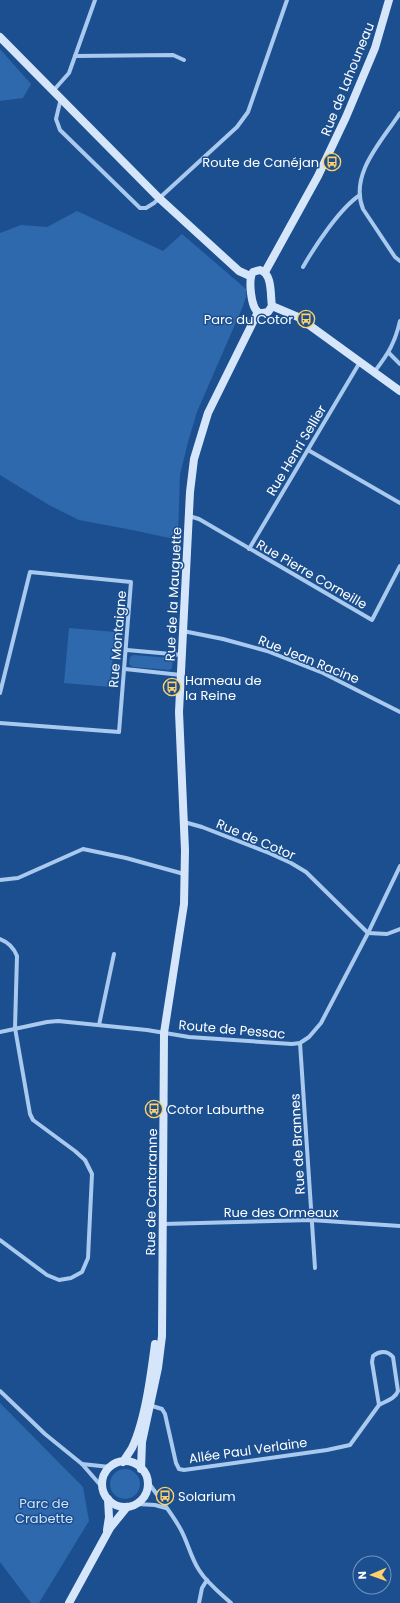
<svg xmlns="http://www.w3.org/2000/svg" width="400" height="1603" font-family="Poppins,sans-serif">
	<rect width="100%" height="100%" fill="#1b4f8f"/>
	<g fill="#2e69ad">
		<polygon points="0,49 31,84 23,98 0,101"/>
		<polygon points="77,211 163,251 182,234 246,289 246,297 243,306 197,412 188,442 180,475 178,536 174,539 132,530 79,520 49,505 0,475 0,233 21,225 47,227"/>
		<polygon points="69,628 115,632 110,687 64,683"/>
		<polygon points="133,655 171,658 173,660 172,668 170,670 133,667 129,664 130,657"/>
		<polygon points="0,1403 83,1487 89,1521 39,1603 31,1603 0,1562"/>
		<circle cx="125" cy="1484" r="15"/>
	</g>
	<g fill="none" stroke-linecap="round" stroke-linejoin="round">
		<g stroke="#a9c9ee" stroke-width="4">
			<polyline points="75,56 173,55 184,60"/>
			<polyline points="53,91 69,73 95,0"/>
			<polyline points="61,98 56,119 60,130 140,208 146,208 154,203 237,127 248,112 287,0"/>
			<path d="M400,113C382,141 349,174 363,209L395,257L400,261"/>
			<path d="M303,267C315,246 340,208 360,195"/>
			<polyline points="389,353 400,364"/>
			<path d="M375,371C388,354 395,343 400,321"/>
			<polyline points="308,450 400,503"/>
			<polyline points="189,516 199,519 372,620 400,566"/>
			<polyline points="249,549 360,362"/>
			<polyline points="183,631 223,639 267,651 323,673 400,712"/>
			<polyline points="127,650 182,655"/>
			<polyline points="125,669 181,675"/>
			<polyline points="0,693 30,572 131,582 119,732 0,723"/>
			<polyline points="184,822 202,827 269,853 291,863 306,872 368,933"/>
			<polyline points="0,880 18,878 83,849 126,858 184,874"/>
			<polyline points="368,933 387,934 400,929"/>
			<path d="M0,939C8,942 14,948 17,956L15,1028L30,1114L33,1120L75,1151L85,1160L92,1174L88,1258L82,1272L71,1278L59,1280L47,1275L0,1240"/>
			<polyline points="99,1025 114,954"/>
			<polyline points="0,1032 47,1022 58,1021 147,1030 189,1037 292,1044 300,1043 309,1037 321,1023 368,933 400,866"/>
			<polyline points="300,1043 315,1268"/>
			<polyline points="163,1224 311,1220 400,1226"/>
			<polyline points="0,1391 45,1434 82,1464 102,1487"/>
			<path d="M149,1405L162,1409L165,1414L176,1463L179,1469L184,1470L327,1450L350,1445L379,1405L372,1362L373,1356C379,1351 387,1350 393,1357L398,1391C395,1399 386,1401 379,1405"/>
			<polyline points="82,1464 110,1467"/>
			<path d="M148,1482C159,1498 172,1513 181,1530C188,1543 191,1558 199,1570C207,1583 220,1593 231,1603"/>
			<polyline points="137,1504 155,1505 166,1508"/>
			<polyline points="199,1603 202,1588 207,1580"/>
		</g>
		<g stroke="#d6e6fa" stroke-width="8">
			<polyline points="0,37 159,198 239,271 250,276"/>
			<path d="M260,270C273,274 270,295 272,306L268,312C264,313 261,314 258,312C251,308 248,279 253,272Z"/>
			<polyline points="265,272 318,176 346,117 375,48 389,0"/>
			<polyline points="272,306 298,317 400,391"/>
			<circle cx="125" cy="1484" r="23"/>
			<path d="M123,1462C126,1457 129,1453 132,1448C145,1421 151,1375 155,1344"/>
			<polyline points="141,1469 142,1442 158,1368 162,1336 164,1033 184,904 185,850 179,712 190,492 194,459 208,413 258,312"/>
			<polyline points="107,1530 109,1517 108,1499"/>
			<polyline points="69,1603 110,1528 127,1507"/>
		</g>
	</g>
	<defs>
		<symbol id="bus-ring" viewBox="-11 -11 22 22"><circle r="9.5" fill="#1b4f8f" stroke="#ffd166" stroke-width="1.5"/><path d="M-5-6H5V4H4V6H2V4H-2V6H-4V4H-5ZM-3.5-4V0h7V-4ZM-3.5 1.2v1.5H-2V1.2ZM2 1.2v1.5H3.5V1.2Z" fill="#ffd166"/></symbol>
	</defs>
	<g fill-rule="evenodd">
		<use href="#bus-ring" x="322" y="152" width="20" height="20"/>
		<use href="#bus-ring" x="296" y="309" width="20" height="20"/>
		<use href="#bus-ring" x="162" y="677" width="20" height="20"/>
		<use href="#bus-ring" x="144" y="1099" width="20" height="20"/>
		<use href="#bus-ring" x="155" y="1486" width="20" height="20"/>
	</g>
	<g text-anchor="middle" stroke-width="3" stroke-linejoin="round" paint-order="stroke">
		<g font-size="13" fill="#fff" stroke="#1b4f8f">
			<text transform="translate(347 79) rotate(-68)" y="5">Rue de Lahouneau</text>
			<text transform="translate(296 450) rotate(-59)" y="5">Rue Henri Sellier</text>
			<text transform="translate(312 574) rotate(30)" y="5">Rue Pierre Corneille</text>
			<text transform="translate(173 594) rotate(-87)" y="5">Rue de la Mauguette</text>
			<text transform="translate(117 639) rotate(-85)" y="5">Rue Montaigne</text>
			<text transform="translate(309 659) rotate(22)" y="5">Rue Jean Racine</text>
			<text transform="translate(256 839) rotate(23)" y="5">Rue de Cotor</text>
			<text transform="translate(232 1029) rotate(5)" y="5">Route de Pessac</text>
			<text transform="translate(297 1144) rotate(-93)" y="5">Rue de Brannes</text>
			<text transform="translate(151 1192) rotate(-89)" y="5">Rue de Cantaranne</text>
			<text x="281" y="1217">Rue des Ormeaux</text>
			<text transform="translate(248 1450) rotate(-8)" y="5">Allée Paul Verlaine</text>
		</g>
		<g font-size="13" fill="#fff" stroke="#1b4f8f" text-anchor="start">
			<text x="319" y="167" text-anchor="end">Route de Canéjan</text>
			<text x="293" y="324" text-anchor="end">Parc du Cotor</text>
			<text x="185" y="685">Hameau de<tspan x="185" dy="15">la Reine</tspan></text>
			<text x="167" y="1114">Cotor Laburthe</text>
			<text x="178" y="1501">Solarium</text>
		</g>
		<g font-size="13" fill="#cfe3fa" stroke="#1b4f8f">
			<text x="44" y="1508">Parc de<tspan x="44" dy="15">Crabette</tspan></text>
		</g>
	</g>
	<g transform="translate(372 1575) rotate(268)"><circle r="19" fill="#1b4f8f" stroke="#7695bc"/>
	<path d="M0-3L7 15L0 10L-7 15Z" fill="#ffd166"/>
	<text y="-6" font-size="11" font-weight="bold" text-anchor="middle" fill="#ffffff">N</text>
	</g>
</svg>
